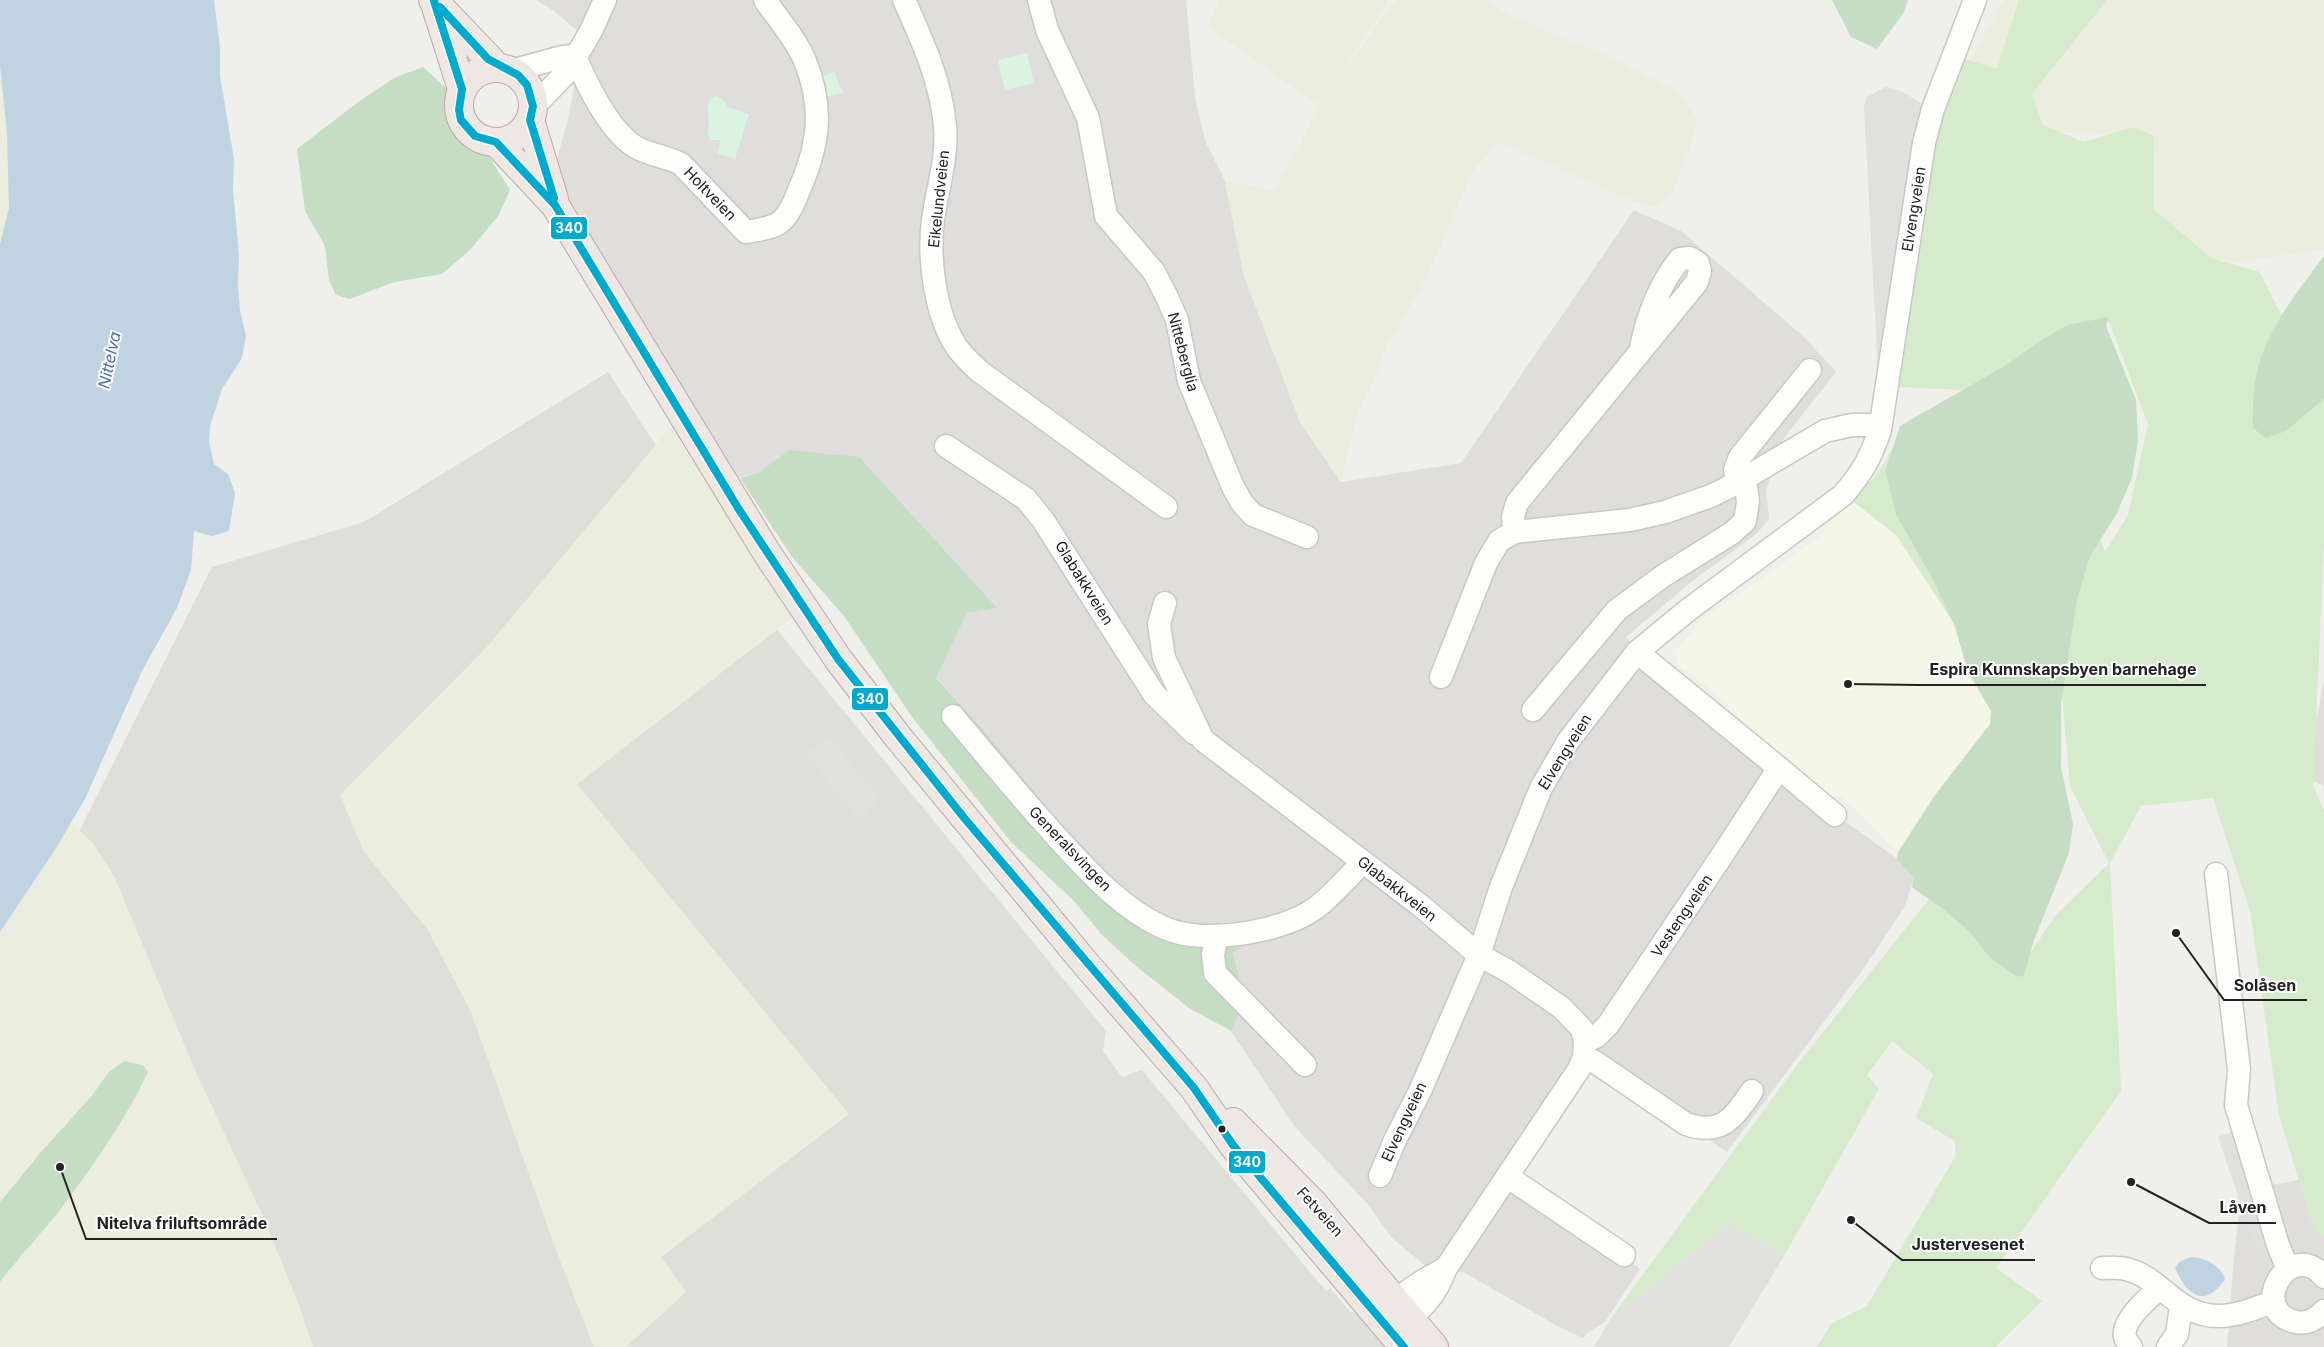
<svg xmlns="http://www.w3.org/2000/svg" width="2324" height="1347" font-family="Inter,sans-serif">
	<rect width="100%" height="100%" fill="#efefeb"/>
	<g fill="#dfdedc">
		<polygon points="536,0 1186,0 1195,98 1206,143 1225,181 1244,276 1300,422 1341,482 1461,463 1634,210 1681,231 1804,337 1836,372 1784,438 1766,490 1769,519 1754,536 1695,579 1626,637 1800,789 1899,860 1914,878 1905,906 1864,968 1727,1152 1589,1057 1513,1175 1640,1269 1605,1322 1587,1333 1583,1338 1559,1327 1463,1272 1427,1267 1392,1238 1366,1202 1294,1126 1231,1031 1245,1001 1233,953 1261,934 1204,944 1109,883 982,728 936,677 967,613 997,608 789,450 758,473 732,479 567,203 555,166 568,119 577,73 580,33 554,11"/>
		<polygon points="2324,680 2324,786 2306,777"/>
		<polygon points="2324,1175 2324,1347 2227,1347 2234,1256 2242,1191"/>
	</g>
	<polygon fill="#f4f7e8" points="1850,499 1897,536 1985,671 2011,719 1933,886 1842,797 1830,797 1738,716 1721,697 1678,665 1676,651 1702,620 1818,539"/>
	<polygon fill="#dfdfda" points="608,372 774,626 1106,1031 1103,1051 1122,1077 1142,1070 1326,1291 1330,1288 1351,1313 1355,1311 1386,1347 0,1347 57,875 212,567 364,522"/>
	<g fill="#ebeedf">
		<polygon points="1220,0 1389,0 1334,83 1396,0 1486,0 1509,15 1603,54 1680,93 1697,119 1687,157 1672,192 1656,206 1635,202 1499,142 1473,171 1424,283 1387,345 1373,382 1357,412 1341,482 1300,422 1244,276 1225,181 1274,191 1327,93 1318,105 1207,26"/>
		<polygon points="2004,0 2324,0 2324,249 2222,264 2144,238 2124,139 2097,133 2058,133 1947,117 1944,111 1950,98"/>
		<polygon points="0,66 7,133 9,208 0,244"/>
		<polygon points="675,422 800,612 577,784 849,1114 661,1257 686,1292 626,1347 594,1347 559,1258 471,1012 428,930 364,852 340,795 486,648"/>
		<polygon points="71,823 92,842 114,876 195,1070 261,1212 298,1302 313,1347 0,1347 0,1282 59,1211 105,1146 133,1103 148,1072 143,1065 109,1072 91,1097 43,1150 0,1202 0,932"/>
	</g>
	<polygon fill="#d6ebcc" points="2019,0 2107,0 2032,94 2043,125 2084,142 2134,127 2154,136 2153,209 2213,259 2260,272 2322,398 2324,396 2324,547 2313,785 2324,810 2324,1237 2314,1231 2279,1115 2250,911 2213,798 2141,806 2110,863 2121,1091 1996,1268 2042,1301 1995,1347 1817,1347 1831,1324 1867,1306 1955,1157 1955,1141 1916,1118 1933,1074 1892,1041 1867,1075 1879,1089 1784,1256 1730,1223 1611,1318 1797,1065 1937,889 2029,955 2055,916 2109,863 2070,786 2061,683 1985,671 1897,536 1850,499 1875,477 1897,442 2088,502 2105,552 2128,515 2148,424 2109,321 1980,391 1899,387 1931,155 1962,58 1997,69"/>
	<g fill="#c5ddc2">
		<polygon points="1832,0 1908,0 1904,12 1877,49 1851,37"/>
		<polygon points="423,67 446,88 510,190 498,216 471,249 442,274 394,282 350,299 336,295 329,280 325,246 305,211 297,149 361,100 394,78"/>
		<path d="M2324,256V399L2286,431L2266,438L2253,428C2253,413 2253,396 2255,381C2263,333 2296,294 2324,256Z"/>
		<polygon points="2108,317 2106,326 2136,400 2138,440 2132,478 2116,515 2090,556 2077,599 2061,704 2061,767 2073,824 2069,853 2034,940 2024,975 2018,977 1990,958 1970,932 1942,908 1912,887 1914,878 1897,859 1898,852 1935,795 1990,724 1991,711 1968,672 1955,627 1933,580 1896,514 1885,471 1900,426 2008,364 2037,343 2067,325"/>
		<polygon points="789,450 859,457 997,608 967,613 936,678 982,728 1109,883 1204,944 1262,933 1233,953 1245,1001 1231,1031 1189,1008 1136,966 1102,935 1074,901 1011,842 912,717 844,616 792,557 740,478 758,473"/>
		<path d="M124,1061L143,1065L148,1072C124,1121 92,1168 59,1211C40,1235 18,1257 0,1282V1202L43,1150L91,1097L109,1072Z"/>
	</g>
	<g fill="#dbf3e1">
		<polygon points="1027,53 1034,83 1005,90 998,60"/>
		<polygon points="834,72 843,93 826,97 820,77"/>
		<path d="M715,96L723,99L727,107L749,114L735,159L717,153L721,140H711C705,129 710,128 709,119C708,109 706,107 711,98Z"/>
	</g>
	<g fill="#e0e0de">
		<polygon points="1886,87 1898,90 1933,109 1879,392 1864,106 1867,97"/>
		<polygon points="830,737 880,799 859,820 805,753"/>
		<polygon points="2243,1127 2278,1245 2256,1249 2218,1137"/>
		<polygon points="1730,1223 1784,1256 1729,1347 1594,1347 1611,1318"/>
	</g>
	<g fill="#c0d3e0">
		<polygon points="0,0 214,0 220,47 220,76 234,159 233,190 239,254 238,285 240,311 246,336 242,358 222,389 210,426 209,442 214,464 228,474 235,493 229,531 212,536 194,531 191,570 177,608 142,671 85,799 53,853 0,932 0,244 9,208 7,133 0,66"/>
		<path d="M2191,1257C2206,1258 2220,1265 2225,1279C2204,1310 2187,1295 2175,1268L2179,1262Z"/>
	</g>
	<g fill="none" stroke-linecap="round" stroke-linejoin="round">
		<polyline stroke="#dededc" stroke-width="51" points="833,1347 842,1345 852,1347"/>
		<polyline stroke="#dededc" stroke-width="128" points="278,926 457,1347"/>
		<defs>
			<g id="minor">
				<path d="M904,0C922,40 941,81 945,126C948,157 937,190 933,220C928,259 935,316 958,349C964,357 972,364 979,371L1166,507"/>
				<polyline points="1039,0 1047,30 1088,118 1106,216 1154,272 1166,295 1177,320 1189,381 1233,487 1242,503 1253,515 1307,537"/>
				<path d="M575,56C586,83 609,130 634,146C648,155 666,156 681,164L746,232C756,230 770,229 779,223C789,216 795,201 799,190C819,145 824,108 805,61C796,39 778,19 765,0"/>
				<polyline points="511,71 562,57 575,56"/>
				<polyline points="533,107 567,72 591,31 605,0"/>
				<polyline points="946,446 1026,499 1043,520 1154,694 1194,733"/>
				<polyline points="1737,483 1735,470 1740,457 1810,370"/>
				<path d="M1514,532L1513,517L1517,503L1697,282L1700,271L1698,263L1690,258L1680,259C1660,283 1647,317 1641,348"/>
				<polyline points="1165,603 1159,624 1164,658 1203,740 1421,906 1479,955 1510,972 1562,1008 1582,1029 1585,1041"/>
				<polyline points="1441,677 1486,563 1499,541 1514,532 1630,520 1665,512 1711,496 1737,483 1825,431 1852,425 1880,425"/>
				<polyline points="1533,710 1617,610 1663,576 1732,533 1745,521 1748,502 1745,479"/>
				<path d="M953,716C990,760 1026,804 1065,846C1093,876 1122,908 1160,926C1186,939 1218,937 1246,933C1270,929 1297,922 1317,907C1334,894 1348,877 1363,862"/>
				<polyline points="1779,768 1835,815"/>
				<polyline points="2216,874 2239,1069 2236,1105 2278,1245 2288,1269"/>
				<polyline points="1217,936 1213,954 1215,973 1305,1065"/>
				<path d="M1584,1057L1595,1062L1686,1124C1721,1136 1733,1119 1752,1091"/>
				<path d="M1380,1176L1395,1140L1420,1091L1479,955L1501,887L1541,788L1569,740L1637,652L1688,610L1843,495C1862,473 1871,457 1880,430L1924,143L1933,109L1975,0"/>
				<polyline points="1508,1177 1624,1255"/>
				<path d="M2102,1268C2110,1268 2119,1267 2126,1269C2162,1277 2176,1318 2222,1316C2240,1315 2256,1308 2274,1301"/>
				<path d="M2324,1277C2290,1236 2246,1311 2296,1322C2307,1324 2317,1319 2324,1311"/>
				<path d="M1387,1314C1399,1292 1425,1280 1446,1268"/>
				<path d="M1394,1321C1420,1320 1438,1289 1446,1268L1579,1069L1584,1057L1585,1041L1596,1037L1608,1025L1721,857L1779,768L1637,652"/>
				<path d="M2131,1347C2129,1344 2126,1341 2125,1337C2121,1321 2148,1298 2159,1289"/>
				<polyline points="2168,1347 2177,1334 2181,1306"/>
			</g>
			<g id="trunk">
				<polyline points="433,0 497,67"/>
				<polyline points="436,7 462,89"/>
				<circle cx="496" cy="105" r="37"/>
				<polyline points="530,120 554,199"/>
				<polyline points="496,142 555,205 765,550 838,659 898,737 1085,963 1194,1088 1233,1145 1404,1347"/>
				<polyline points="1233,1122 1312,1202 1434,1347"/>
			</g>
		</defs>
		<use href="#minor" stroke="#c7c7c5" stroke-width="25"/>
		<use href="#trunk" stroke="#c3a4a6" stroke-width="30"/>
		<use href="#minor" stroke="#fdfdfc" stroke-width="22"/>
		<use href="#trunk" stroke="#eee8e4" stroke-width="28"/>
		<defs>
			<g id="bus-1">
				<polyline points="434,1 462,89 459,110 461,120 475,136 496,142 555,205 738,508 838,659 965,819 1194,1088 1233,1145 1404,1347"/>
				<polyline points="440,7 488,59 518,75 527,85 533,106 530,120 554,198"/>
			</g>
		</defs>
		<use href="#bus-1" stroke="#fff" stroke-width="11"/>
		<use href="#bus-1" stroke="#00a9ce" stroke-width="8"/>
	</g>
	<circle fill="#222" stroke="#fff" stroke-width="2" cx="1222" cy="1129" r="4.5"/>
	<g text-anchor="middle" stroke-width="4" stroke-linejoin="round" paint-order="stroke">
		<g font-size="15" fill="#222" stroke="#fff">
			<text transform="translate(710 194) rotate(46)" y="5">Holtveien</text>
			<text transform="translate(939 199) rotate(-84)" y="5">Eikelundveien</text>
			<text transform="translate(1914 209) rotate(-81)" y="5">Elvengveien</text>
			<text transform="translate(1183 352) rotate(75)" y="5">Nitteberglia</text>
			<text transform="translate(1084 583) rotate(58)" y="5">Glabakkveien</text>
			<text transform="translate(1565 752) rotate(-58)" y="5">Elvengveien</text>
			<text transform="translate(1070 849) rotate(46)" y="5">Generalsvingen</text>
			<text transform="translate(1397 889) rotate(38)" y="5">Glabakkveien</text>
			<text transform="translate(1682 916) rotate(-56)" y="5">Vestengveien</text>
			<text transform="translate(1404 1122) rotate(-65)" y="5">Elvengveien</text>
			<text transform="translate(1320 1212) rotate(48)" y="5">Fetveien</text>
		</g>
		<g font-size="16" font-style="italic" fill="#526bad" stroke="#fff">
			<text transform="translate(109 360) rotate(-78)" y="6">Nittelva</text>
		</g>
	</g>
	<path fill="none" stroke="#222" stroke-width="2" d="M1848 684L1919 685H2206M2176 933L2224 1000H2307M2131 1182L2209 1223H2276M60 1167L86 1239H277M1851 1220L1902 1260H2035"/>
	<g fill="#222" stroke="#fff" stroke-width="2">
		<circle cx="1848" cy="684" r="5"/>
		<circle cx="2176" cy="933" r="5"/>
		<circle cx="2131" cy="1182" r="5"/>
		<circle cx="60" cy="1167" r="5"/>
		<circle cx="1851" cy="1220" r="5"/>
	</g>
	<g font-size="16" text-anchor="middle" font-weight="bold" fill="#222" stroke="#fff" stroke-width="4" stroke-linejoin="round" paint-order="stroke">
		<text x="2063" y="675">Espira Kunnskapsbyen barnehage</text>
		<text x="2265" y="991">Solåsen</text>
		<text x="2243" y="1213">Låven</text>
		<text x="182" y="1229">Nitelva friluftsområde</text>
		<text x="1968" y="1250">Justervesenet</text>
	</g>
	<g stroke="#fff" stroke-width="2">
		<rect x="550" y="216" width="38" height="24" rx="5" fill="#00a9ce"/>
		<rect x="851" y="687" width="38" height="24" rx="5" fill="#00a9ce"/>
		<rect x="1228" y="1150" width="38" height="24" rx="5" fill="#00a9ce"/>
	</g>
	<g font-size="14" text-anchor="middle" font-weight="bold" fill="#fff">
		<text x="569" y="233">340</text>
		<text x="870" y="704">340</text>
		<text x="1247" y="1167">340</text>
	</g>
</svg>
